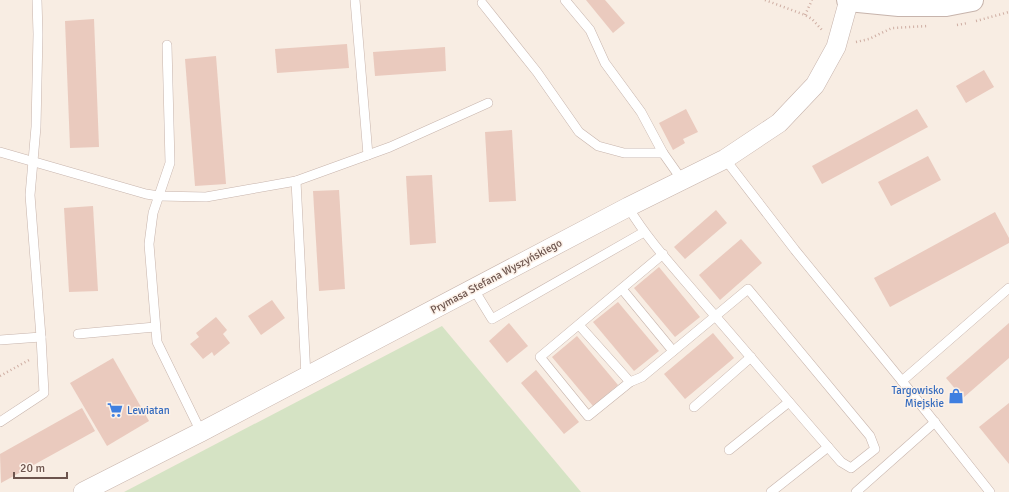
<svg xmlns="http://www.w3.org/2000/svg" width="1009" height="492" font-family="Signika,sans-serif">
	<rect width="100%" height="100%" fill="#f8ede3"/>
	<polygon fill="#d5e3c4" points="442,326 581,492 124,492"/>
	<g fill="#eacabe">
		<polygon points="586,0 605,0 625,23 613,33"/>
		<polygon points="94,19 99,147 70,148 65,21"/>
		<polygon points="347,44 349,68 277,73 275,49"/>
		<polygon points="445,47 446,71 375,76 373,52"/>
		<polygon points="216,56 226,184 195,186 185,59"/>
		<polygon points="984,70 994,87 966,103 956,86"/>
		<polygon points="686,109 698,132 683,139 685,143 673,150 659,123"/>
		<polygon points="917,109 928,127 822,184 812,166"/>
		<polygon points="512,130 516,201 489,202 485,132"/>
		<polygon points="928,156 941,180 891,206 878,182"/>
		<polygon points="432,175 436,243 410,245 406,176"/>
		<polygon points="339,190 345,289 319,291 313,191"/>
		<polygon points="93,206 98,291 69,292 64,208"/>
		<polygon points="716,210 727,223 685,259 674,247"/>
		<polygon points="995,212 1009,238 1009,243 890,307 874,278"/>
		<polygon points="741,239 762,263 720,300 699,275"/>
		<polygon points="659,267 700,317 675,337 634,288"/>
		<polygon points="272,300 285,318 261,335 248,316"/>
		<polygon points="618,302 659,351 634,371 593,322"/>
		<polygon points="216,317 227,330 223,334 230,343 214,356 212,352 203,359 190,344 199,337 196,333"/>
		<polygon points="509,323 528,346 507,363 489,341"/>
		<polygon points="1009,323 1009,358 963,398 946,378"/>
		<polygon points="713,333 734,358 685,399 664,374"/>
		<polygon points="577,336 618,385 593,406 552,357"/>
		<polygon points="113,358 149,421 107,446 70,383"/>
		<polygon points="536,370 579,422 564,434 521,383"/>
		<polygon points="1009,403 1009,464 979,427"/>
		<polygon points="82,408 95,431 1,483 0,454"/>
	</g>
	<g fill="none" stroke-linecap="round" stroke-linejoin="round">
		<defs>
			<g id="service">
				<polyline points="355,0 368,155"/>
				<polyline points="565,0 590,30 605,63 641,112 663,153 682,180"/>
				<polyline points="482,3 537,72 579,132 598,146 624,153 663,153"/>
				<polyline points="167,45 170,163 153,213 149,244 157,342 201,432"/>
				<polyline points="0,152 146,194 159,196 206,197 296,181 390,147 488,103"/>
				<polyline points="725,159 795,250 902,381 990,492"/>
				<polyline points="296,181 306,376"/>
				<path d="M628,207C649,242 677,271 703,302C745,350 786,399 828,447L841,462L851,468L875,449L870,436L748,289L642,377L630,382L588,416L540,357L663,254"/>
				<polyline points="473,288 492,319 644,232"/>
				<polyline points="622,289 673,351"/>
				<polyline points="579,325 630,382"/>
				<polyline points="78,334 155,327"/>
				<polyline points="0,340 41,337"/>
				<polyline points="902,381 1009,288"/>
				<polyline points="694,407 751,357"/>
				<polyline points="0,422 44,393 41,337 30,195 36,127 38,34 37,0"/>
				<polyline points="729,450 789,402"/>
				<polyline points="771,492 828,447"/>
				<polyline points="856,492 935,422"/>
			</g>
			<polyline id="minor" points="83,492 201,432 628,207 725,159 779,123 815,85 836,47 849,0"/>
			<polyline id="tertiary" points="848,0 899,5 946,5 972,0"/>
		</defs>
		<use href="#service" stroke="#c7b4ac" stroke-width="10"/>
		<use href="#minor" stroke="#c7b4ac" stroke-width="20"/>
		<use href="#tertiary" stroke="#c7b4ac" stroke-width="24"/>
		<g stroke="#ceada2" stroke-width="2.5" stroke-dasharray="1 3" stroke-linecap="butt">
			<polyline points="765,0 805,15 812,19 822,30"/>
			<polyline points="805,15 812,0"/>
			<polyline points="976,21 1009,12"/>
			<polyline points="957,25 968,23"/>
			<polyline points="856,42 869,39 892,28 928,26"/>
			<polyline points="0,376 29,360"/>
		</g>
		<use href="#service" stroke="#fff" stroke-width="9"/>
		<use href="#minor" stroke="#fff" stroke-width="19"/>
		<use href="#tertiary" stroke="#fff" stroke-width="22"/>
	</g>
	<defs>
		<symbol id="shop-bare" viewBox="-9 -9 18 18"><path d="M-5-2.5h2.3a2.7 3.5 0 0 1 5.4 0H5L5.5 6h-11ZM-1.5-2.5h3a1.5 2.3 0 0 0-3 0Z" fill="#3f7fe0" stroke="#fcf1e8" stroke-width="2.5" paint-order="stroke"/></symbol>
		<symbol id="supermarket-bare" viewBox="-9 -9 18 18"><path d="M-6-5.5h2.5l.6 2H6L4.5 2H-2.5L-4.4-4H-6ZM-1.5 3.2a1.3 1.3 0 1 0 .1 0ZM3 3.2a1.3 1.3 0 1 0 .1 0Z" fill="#3f7fe0" stroke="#fcf1e8" stroke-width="2.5" paint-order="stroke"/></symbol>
	</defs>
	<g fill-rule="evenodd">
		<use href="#shop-bare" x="945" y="385" width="22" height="22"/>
		<use href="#supermarket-bare" x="104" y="399" width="22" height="22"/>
	</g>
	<g text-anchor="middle" stroke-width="3" stroke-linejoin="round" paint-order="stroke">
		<g font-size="11" fill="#6c544d" stroke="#fcf1e8">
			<text transform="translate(496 276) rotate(-28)" y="4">Prymasa Stefana Wyszyńskiego</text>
		</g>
		<g font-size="11" fill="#366cbe" stroke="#fcf1e8" text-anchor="end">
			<text x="944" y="394">Targowisko<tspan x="944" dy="13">Miejskie</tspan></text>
			<text x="127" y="414" text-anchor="start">Lewiatan</text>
		</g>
	</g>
	<path d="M14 472v6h53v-6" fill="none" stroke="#6c544d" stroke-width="2"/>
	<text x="20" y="472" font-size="12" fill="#6c544d" stroke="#fcf1e8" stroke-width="3" paint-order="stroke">20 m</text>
</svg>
